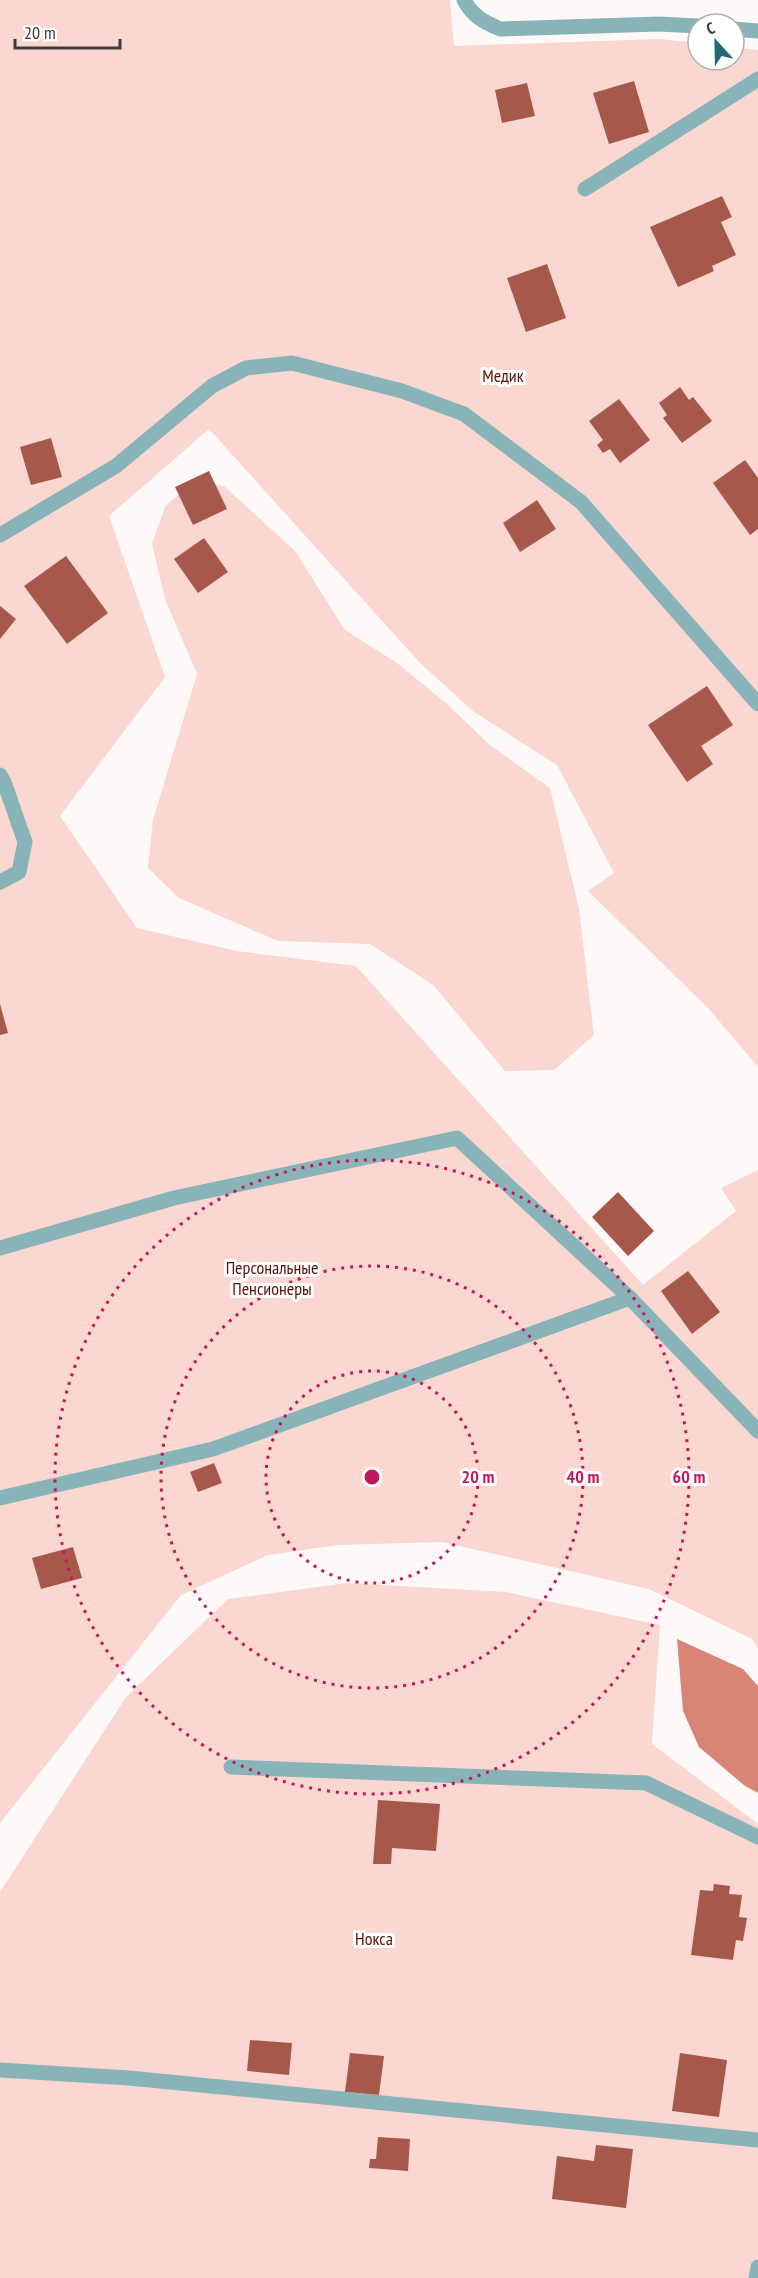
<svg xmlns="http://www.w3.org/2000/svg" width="758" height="2278" font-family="'PT Sans Narrow',sans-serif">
	<rect width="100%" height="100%" fill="#fef9f8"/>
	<g fill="#fad7d0">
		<polygon points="0,0 450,0 454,46 659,39 698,43 698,60 734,60 734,47 758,50 758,1067 708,1008 588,891 614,873 557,765 474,712 420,663 209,429 109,516 165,677 60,816 137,928 237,951 356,966 643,1285 736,1211 721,1188 758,1170 758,1649 752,1639 649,1589 442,1542 338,1545 268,1555 181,1595 0,1823"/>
		<polygon points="196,482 224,486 295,551 345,630 397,663 447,704 490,745 550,788 579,909 594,1035 554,1070 505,1071 433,985 370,944 278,941 179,898 148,868 153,820 197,674 165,599 152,544 165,507 172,500"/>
		<polygon points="348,1583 506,1592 660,1625 652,1744 758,1824 758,2278 0,2278 0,1892 126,1697 228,1599"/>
	</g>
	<polygon fill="#d88575" points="677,1639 743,1669 758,1686 758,1793 745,1786 699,1747 683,1711"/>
	<g fill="#a6584a">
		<polygon points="634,81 649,132 609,144 593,93"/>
		<polygon points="527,83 535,116 502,123 495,90"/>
		<polygon points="722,196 732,217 721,222 736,255 712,266 714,271 678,287 650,227"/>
		<polygon points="547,264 566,318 526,332 507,278"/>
		<polygon points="680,387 689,400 693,397 712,421 682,443 663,418 667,415 659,403"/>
		<polygon points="619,399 650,440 620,463 610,449 603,453 597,445 603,440 589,421"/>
		<polygon points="51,438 62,477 31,485 20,447"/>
		<polygon points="745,460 758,478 758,529 750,535 713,483"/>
		<polygon points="209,471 227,509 193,525 175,487"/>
		<polygon points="537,500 556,529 520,552 503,523"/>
		<polygon points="204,538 228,572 198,593 174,559"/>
		<polygon points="66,556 108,613 67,644 24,586"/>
		<polygon points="0,606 16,619 0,639"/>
		<polygon points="707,686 733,725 701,746 713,764 687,782 648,725"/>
		<polygon points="0,1004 8,1033 0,1035"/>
		<polygon points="618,1192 654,1231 628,1256 592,1217"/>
		<polygon points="688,1271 720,1312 692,1334 661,1291"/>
		<polygon points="214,1463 222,1483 198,1492 190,1472"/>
		<polygon points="73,1547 82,1578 41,1589 32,1558"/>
		<polygon points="378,1800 440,1804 436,1851 392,1848 391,1864 373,1864"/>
		<polygon points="714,1884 730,1886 729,1894 742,1895 739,1917 747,1918 743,1941 736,1940 733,1960 691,1955 700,1890 713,1891"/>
		<polygon points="250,2040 292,2043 289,2075 247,2071"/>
		<polygon points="350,2053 384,2056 379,2095 345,2092"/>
		<polygon points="680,2053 727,2060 719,2117 672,2111"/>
		<polygon points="378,2137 410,2139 408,2171 369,2168 370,2159 376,2159"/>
		<polygon points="596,2145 633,2149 626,2208 552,2199 557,2156 594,2161"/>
	</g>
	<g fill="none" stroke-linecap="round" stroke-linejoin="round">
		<g stroke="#88b4b9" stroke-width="15">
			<path d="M464,0C472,16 484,22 500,29L659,24L698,26"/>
			<polyline points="734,29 758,31"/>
			<polyline points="585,189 758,79"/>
			<polyline points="0,535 116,466 212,386 246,368 292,363 402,391 464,414 581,502 758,704"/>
			<polyline points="0,775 4,782 25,842 19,872 0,882"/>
			<polyline points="0,1248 174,1198 457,1138 630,1298 758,1431"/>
			<polyline points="0,1498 213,1449 630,1298"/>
			<polyline points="231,1767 646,1783 758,1837"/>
			<polyline points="0,2070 129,2078 758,2140"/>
			<polyline points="756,2278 758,2267"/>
		</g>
	</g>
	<g fill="none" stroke="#c2185b" stroke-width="3" stroke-dasharray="3 6">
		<circle cx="372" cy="1477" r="106"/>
		<circle cx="372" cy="1477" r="211"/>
		<circle cx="372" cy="1477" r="317"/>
	</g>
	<g text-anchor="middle" stroke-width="6" stroke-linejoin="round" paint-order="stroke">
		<g font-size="18" fill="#5b1107" stroke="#fff">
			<text x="503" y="382">Медик</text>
			<text x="272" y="1274">Персональные<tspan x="272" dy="21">Пенсионеры</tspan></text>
			<text x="374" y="1945">Нокса</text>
		</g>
	</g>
	<circle cx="372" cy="1477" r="9" fill="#c2185b" stroke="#fff" stroke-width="3"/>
	<g font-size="18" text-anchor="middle" font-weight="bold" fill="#c2185b" stroke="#fff" stroke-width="6" stroke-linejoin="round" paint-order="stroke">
		<text x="478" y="1483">20 m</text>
		<text x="583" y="1483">40 m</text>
		<text x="689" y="1483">60 m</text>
	</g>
	<g transform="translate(716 42) rotate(338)"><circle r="28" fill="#ffffff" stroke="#b2b0b0" stroke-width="1.5"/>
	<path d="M0-4.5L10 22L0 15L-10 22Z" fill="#206b72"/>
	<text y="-9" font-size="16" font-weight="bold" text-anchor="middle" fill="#3f3a39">С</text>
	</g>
	<path d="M15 39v9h105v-9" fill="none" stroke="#3f3a39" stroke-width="3"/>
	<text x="24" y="39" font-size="18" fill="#3f3a39" stroke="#ffffff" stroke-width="4.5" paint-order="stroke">20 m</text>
</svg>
